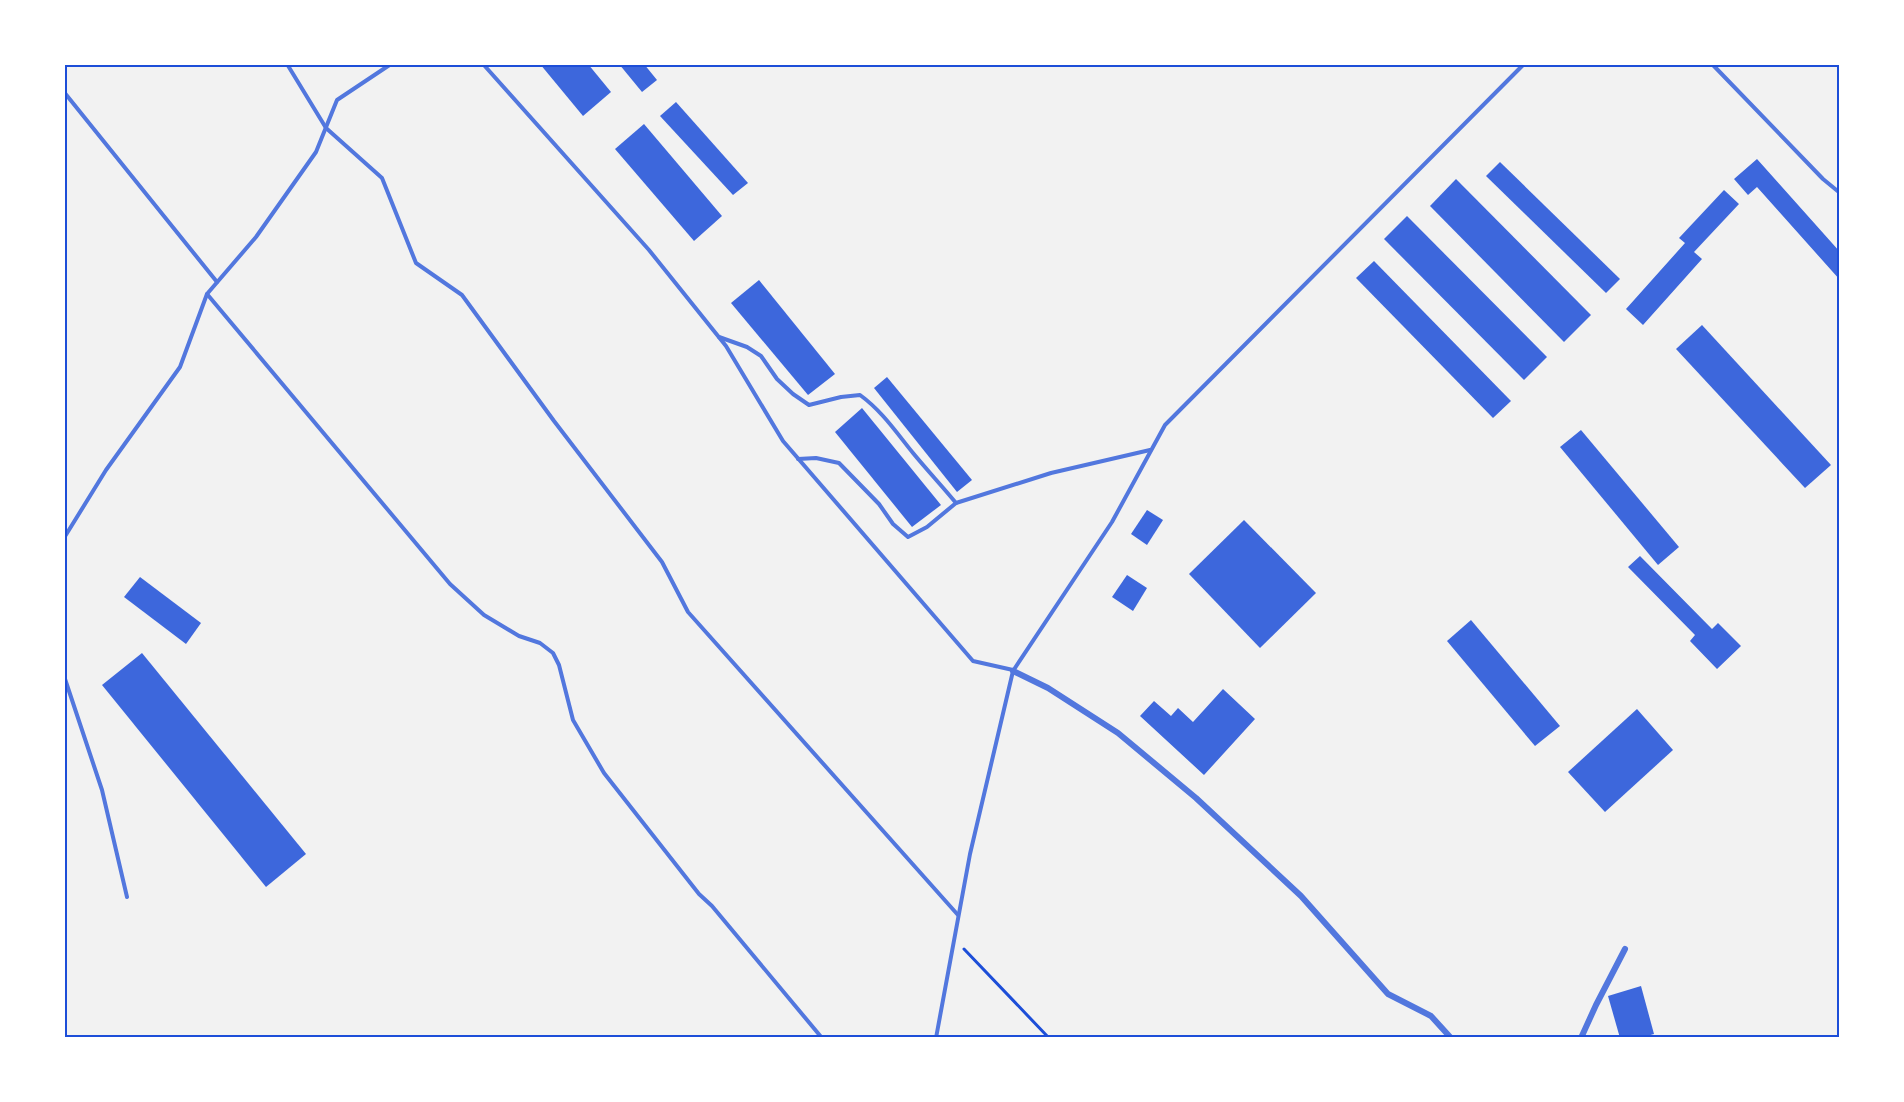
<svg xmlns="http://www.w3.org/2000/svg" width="1904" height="1102" font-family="'Work Sans',sans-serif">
	<rect width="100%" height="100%" fill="#f2f2f2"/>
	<g fill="#3d67dc">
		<polygon points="540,64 588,64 611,92 583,116"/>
		<polygon points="619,64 644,64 657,80 642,92"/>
		<polygon points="676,102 748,183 733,195 660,116"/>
		<polygon points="644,124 722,216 694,241 615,149"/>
		<polygon points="1757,159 1840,252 1840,280 1757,187 1748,195 1734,179"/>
		<polygon points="1500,162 1620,279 1606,293 1486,176"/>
		<polygon points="1456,179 1591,315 1564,342 1430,206"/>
		<polygon points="1724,190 1739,204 1694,252 1702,259 1643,325 1626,309 1685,243 1679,238"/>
		<polygon points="1407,216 1547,357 1524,380 1384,239"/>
		<polygon points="1374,261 1511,401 1493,418 1356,278"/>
		<polygon points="759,280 835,374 808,395 731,303"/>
		<polygon points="1702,325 1831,465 1805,488 1676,349"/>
		<polygon points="887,377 972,480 957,492 874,388"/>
		<polygon points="862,408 941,505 912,527 835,432"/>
		<polygon points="1581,430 1679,547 1658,565 1560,447"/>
		<polygon points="1147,510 1163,520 1147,545 1131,534"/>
		<polygon points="1244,520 1316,593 1260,648 1189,574"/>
		<polygon points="1640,556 1712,629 1718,623 1741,646 1717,669 1690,641 1695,635 1628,567"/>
		<polygon points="1127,575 1147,588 1133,611 1112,597"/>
		<polygon points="140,577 201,623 186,644 124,597"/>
		<polygon points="1471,620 1560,726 1535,746 1447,641"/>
		<polygon points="142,653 306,854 266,887 102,685"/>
		<polygon points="1223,689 1255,719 1204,775 1140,716 1154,701 1171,716 1178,708 1193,722"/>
		<polygon points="1637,709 1673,750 1605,812 1568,772"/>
		<polygon points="1641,986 1654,1034 1640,1038 1620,1038 1608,996"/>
	</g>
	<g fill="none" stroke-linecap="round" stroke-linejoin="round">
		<polyline stroke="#1d4ed8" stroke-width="3" points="964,949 1049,1038"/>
		<g stroke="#5277de" stroke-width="4">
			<polyline points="287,64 326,128 382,178 416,263 462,295 554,421 662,562 688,612 958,915"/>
			<polyline points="483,64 649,250 726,346 783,441 973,661 1013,670"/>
			<polyline points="1712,64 1823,179 1840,193"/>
			<polyline points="64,92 217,282"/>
			<polyline points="207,294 450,584 484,615 519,636 540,643 553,653 559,665 573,720 604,773 699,894 712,906 822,1038"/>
			<path d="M719,337L747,347L761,356L777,379L793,394L809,405L841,397L860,395C882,411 896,432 913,453C927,470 942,486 956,503L1051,473L1150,450"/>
			<polyline points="798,459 816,458 839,463 879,504 893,524 908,537 927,527 956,503"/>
			<polyline points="64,538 106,470 180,367 207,294 256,237 316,152 337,100 391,64"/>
			<polyline points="64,676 102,790 127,897"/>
			<polyline points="936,1038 970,854 1013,671 1112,522 1165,425 1524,64"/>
		</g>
		<g stroke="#5277de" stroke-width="6">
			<polyline points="1013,671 1048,688 1118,733 1196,798 1301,896 1388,994 1431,1016 1451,1038"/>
			<polyline points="1581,1038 1596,1005 1625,949"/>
		</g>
	</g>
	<rect width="1904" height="1102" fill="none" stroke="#ffffff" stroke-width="132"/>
	<rect x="66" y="66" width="1772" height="970" fill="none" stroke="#1d4ed8" stroke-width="2"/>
</svg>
